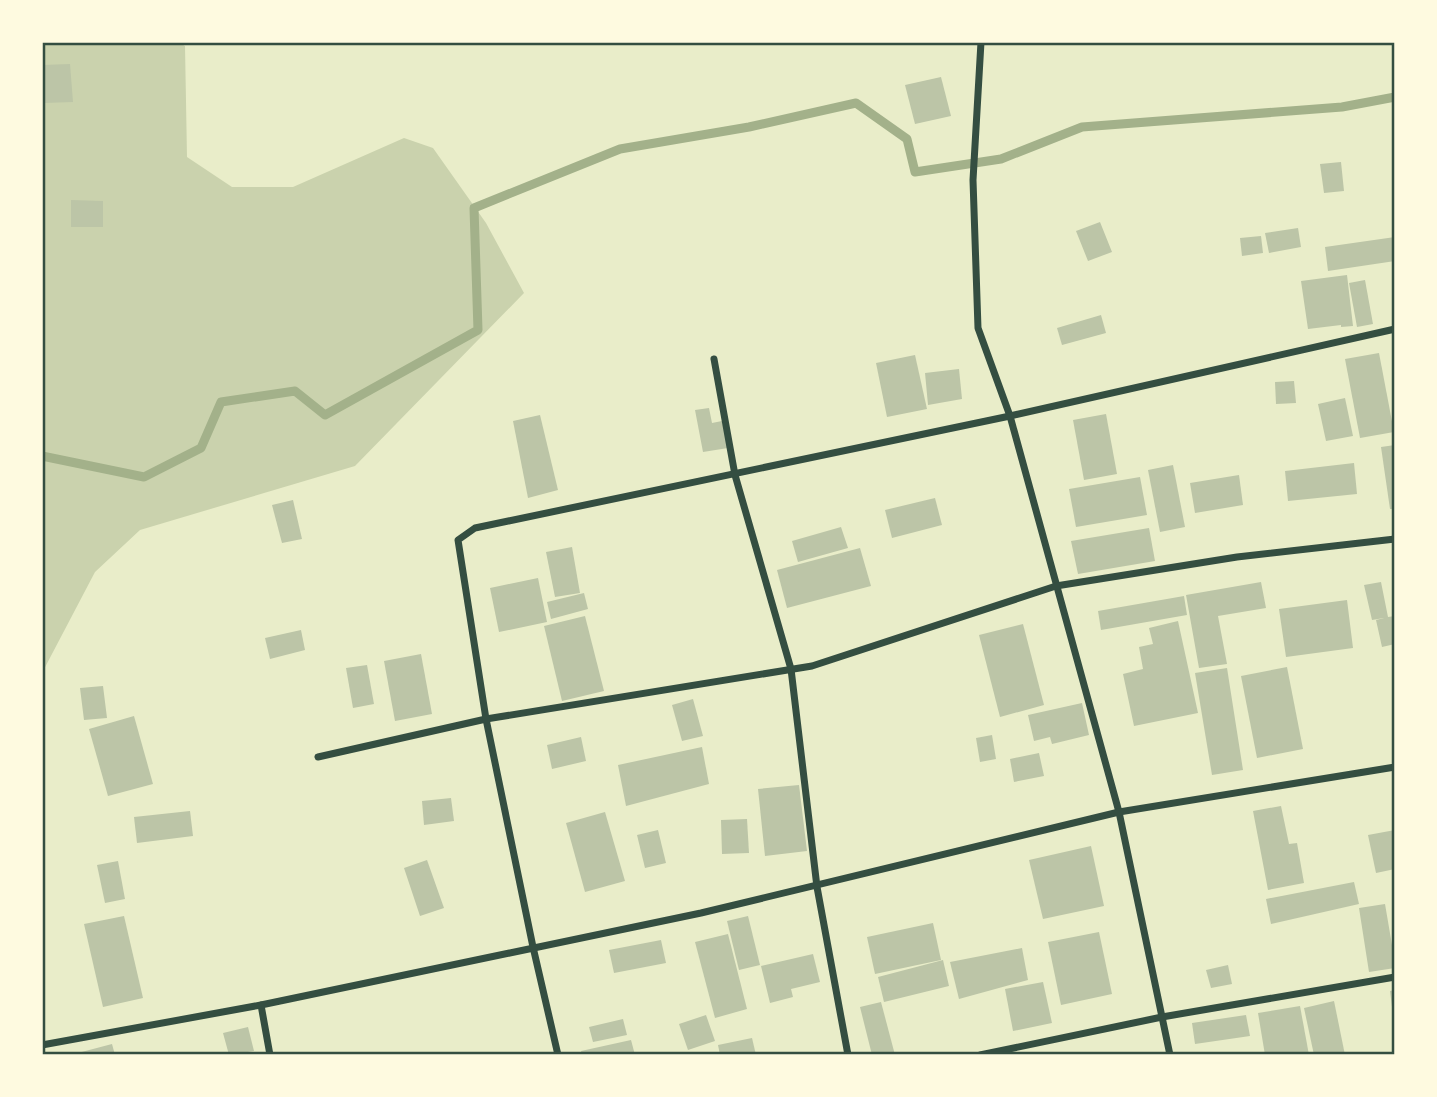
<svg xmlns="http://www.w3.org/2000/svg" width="1437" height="1097" font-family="Commissioner,sans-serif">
	<rect width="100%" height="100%" fill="#e9edc9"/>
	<polygon fill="#cad2ad" points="42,42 178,42 185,46 187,157 232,187 293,187 404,138 433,148 486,223 524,293 355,466 140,530 95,572 42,673"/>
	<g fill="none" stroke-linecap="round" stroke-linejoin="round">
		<polyline stroke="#a3b18a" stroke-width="9" points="42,456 144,477 201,448 221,402 295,391 325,415 478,330 474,208 620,149 749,127 856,103 907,139 915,172 1001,159 1082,127 1342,107 1395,97"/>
	</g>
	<g fill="#bcc5a7">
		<polygon points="70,64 73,102 44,103 42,65"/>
		<polygon points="941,77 951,116 915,124 905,85"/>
		<polygon points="1341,162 1344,191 1324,193 1320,164"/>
		<polygon points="71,200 103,201 103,227 71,227"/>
		<polygon points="1100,222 1112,252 1088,261 1076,231"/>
		<polygon points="1298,228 1301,247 1269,253 1265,233"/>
		<polygon points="1261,236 1263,253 1242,256 1240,238"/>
		<polygon points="1395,237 1395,261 1328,271 1325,247"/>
		<polygon points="1347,275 1353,326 1341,327 1341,325 1308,329 1301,281"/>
		<polygon points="1365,280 1373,324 1357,327 1349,283"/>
		<polygon points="1101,315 1106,333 1062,345 1057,328"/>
		<polygon points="1379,353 1394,432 1360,438 1345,359"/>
		<polygon points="915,355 927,409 887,417 876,363"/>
		<polygon points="959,369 962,399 928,405 925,373"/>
		<polygon points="1294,381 1296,403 1276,404 1275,382"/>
		<polygon points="1345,398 1353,436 1326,441 1318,404"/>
		<polygon points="709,408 712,423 722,421 728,448 703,452 695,410"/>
		<polygon points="1106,414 1117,474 1084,480 1073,420"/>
		<polygon points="540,415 558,490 528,498 513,421"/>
		<polygon points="1395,445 1395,509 1390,509 1381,447"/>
		<polygon points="1354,463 1357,494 1288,501 1285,471"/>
		<polygon points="1173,465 1185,527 1160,532 1148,470"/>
		<polygon points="1239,475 1243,505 1195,513 1190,483"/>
		<polygon points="1140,477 1147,515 1076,527 1069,489"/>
		<polygon points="935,498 942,525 892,538 885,510"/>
		<polygon points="293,500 302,539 282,543 272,505"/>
		<polygon points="841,527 848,548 798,562 792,541"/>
		<polygon points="1149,528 1155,561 1078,574 1071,541"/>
		<polygon points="572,547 580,593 555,597 546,552"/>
		<polygon points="860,548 871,586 787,608 777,570"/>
		<polygon points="538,578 547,622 499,632 490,588"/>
		<polygon points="1261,582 1266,608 1218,616 1227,664 1199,668 1186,595"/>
		<polygon points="1381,582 1388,617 1395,616 1395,644 1382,647 1376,620 1384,618 1372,620 1364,585"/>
		<polygon points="584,593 588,609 551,619 547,602"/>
		<polygon points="1184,596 1187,615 1101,630 1098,611"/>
		<polygon points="1347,600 1353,648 1286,657 1279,609"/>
		<polygon points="585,616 604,691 562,701 544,626"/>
		<polygon points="1178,621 1198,713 1134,726 1123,674 1143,669 1139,647 1153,644 1149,628"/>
		<polygon points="1023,624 1044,705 1000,717 979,635"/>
		<polygon points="301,630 305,650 270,659 265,638"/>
		<polygon points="421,654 432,714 395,721 384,661"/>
		<polygon points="367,665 374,704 353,708 346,668"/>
		<polygon points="1287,667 1303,749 1257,758 1241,676"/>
		<polygon points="1227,668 1243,770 1212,775 1195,673"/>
		<polygon points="103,686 107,718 84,720 80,688"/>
		<polygon points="693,699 703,736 682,741 672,705"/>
		<polygon points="1082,703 1089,735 1052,744 1050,737 1034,741 1028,715"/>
		<polygon points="134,716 153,784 108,796 89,729"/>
		<polygon points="992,735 996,759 980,762 976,738"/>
		<polygon points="581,737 586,761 552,769 547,745"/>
		<polygon points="702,747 709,784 626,806 618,765"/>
		<polygon points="1039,753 1044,776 1014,782 1010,759"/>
		<polygon points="799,785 807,851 765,856 758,789"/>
		<polygon points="451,798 454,821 424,825 422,801"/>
		<polygon points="1281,806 1289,844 1297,843 1304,883 1268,890 1253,811"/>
		<polygon points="190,811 193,836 137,843 134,817"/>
		<polygon points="605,812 625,881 585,892 566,823"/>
		<polygon points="747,819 749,853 722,854 721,820"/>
		<polygon points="658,830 666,863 645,868 637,835"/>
		<polygon points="1395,830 1395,869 1376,873 1368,835"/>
		<polygon points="1091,846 1104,906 1043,919 1029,860"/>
		<polygon points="427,860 444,908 420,916 404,868"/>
		<polygon points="118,861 125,899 105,903 97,865"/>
		<polygon points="1354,882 1359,904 1271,924 1266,899"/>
		<polygon points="1385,904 1392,945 1395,945 1395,968 1369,972 1359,908"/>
		<polygon points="124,916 143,998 103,1007 84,924"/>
		<polygon points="748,916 760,965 739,970 727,921"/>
		<polygon points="933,923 941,960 875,974 867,937"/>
		<polygon points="1099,932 1112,994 1061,1005 1048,942"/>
		<polygon points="728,934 747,1009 715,1018 695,942"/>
		<polygon points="661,940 666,963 614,973 609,950"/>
		<polygon points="1022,948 1028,980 959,999 950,962"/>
		<polygon points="813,954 820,982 791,989 793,997 770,1003 761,966"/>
		<polygon points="943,960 949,986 884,1002 878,977"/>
		<polygon points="1228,965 1232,984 1211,988 1206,970"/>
		<polygon points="1043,982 1052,1023 1013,1031 1005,989"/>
		<polygon points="1395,990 1395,1015 1393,1015 1390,991"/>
		<polygon points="1334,1001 1345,1055 1314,1055 1304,1008"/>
		<polygon points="881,1002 895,1055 872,1055 860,1007"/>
		<polygon points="1300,1006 1309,1055 1265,1055 1258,1013"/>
		<polygon points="706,1015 715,1041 688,1050 679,1024"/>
		<polygon points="1246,1015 1250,1036 1195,1044 1192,1023"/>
		<polygon points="623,1019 627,1035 593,1042 589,1027"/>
		<polygon points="248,1027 254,1051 229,1055 223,1033"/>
		<polygon points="752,1038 756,1055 720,1055 718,1045"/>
		<polygon points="631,1040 635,1055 582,1055 581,1051"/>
		<polygon points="112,1044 115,1055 74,1055 74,1054"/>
	</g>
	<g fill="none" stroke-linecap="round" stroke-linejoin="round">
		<g stroke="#344e41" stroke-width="7">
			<polyline points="981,42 973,180 978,328 1010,416 1119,812 1170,1055"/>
			<polyline points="714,359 735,475 791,669 817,887 848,1055"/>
			<polyline points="318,757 486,719 812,666 1056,586 1237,557 1395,539"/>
			<polyline points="261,1005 270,1055"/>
			<polyline points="42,1045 261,1005 701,913 1119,812 1395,767"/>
			<polyline points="558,1055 533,947 486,719 458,540 475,528 1010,416 1395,329"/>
			<polyline points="980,1055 1162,1017 1395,977"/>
		</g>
	</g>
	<rect width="1437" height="1097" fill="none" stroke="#fefae0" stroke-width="88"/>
	<rect x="44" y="44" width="1349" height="1009" fill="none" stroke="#344e41" stroke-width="2.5"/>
</svg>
